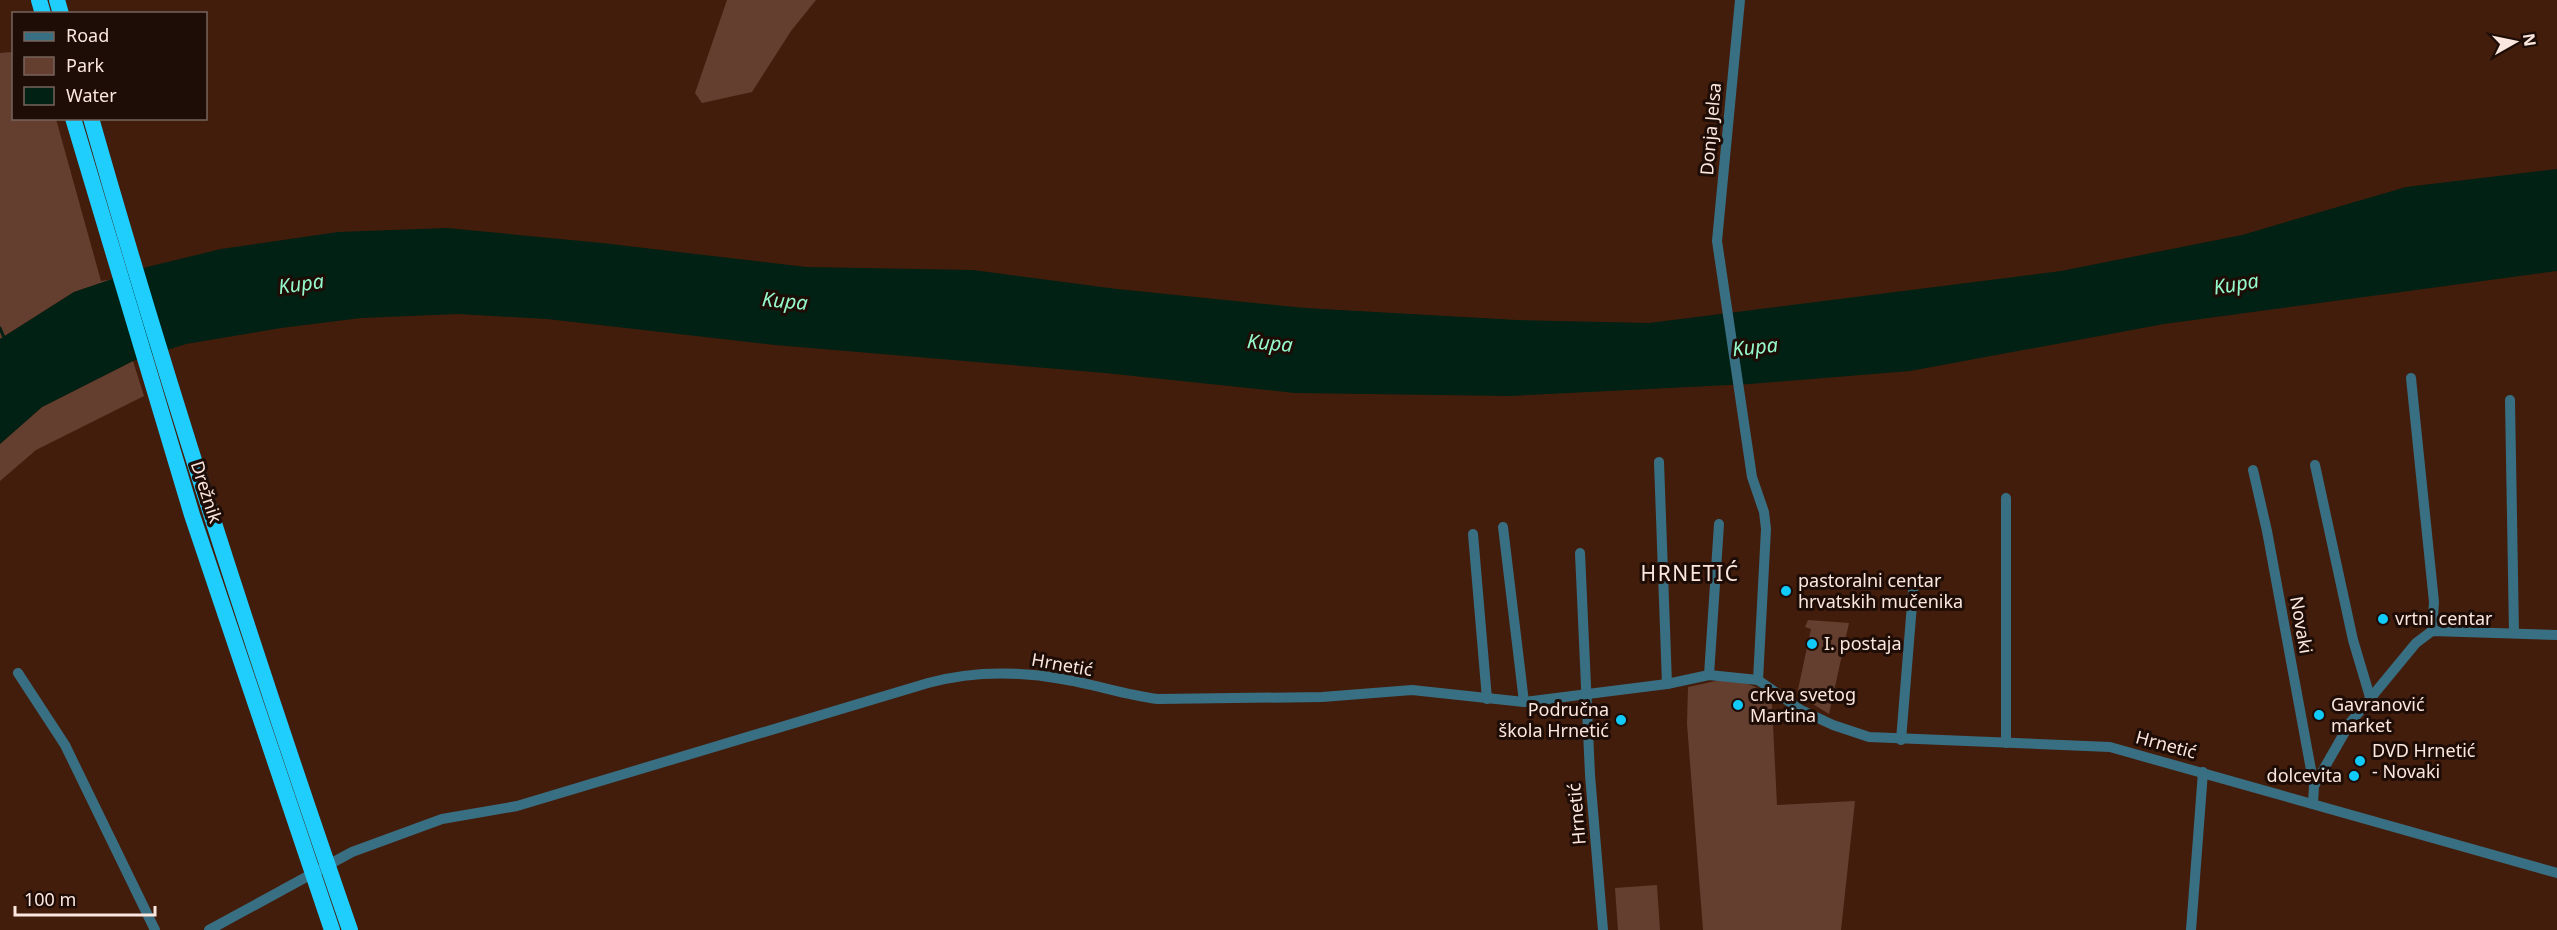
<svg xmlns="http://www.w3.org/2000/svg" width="2557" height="930" font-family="'Noto Sans',sans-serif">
	<rect width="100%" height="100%" fill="#431d0c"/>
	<g fill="#643e2f">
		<polygon points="727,0 816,0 791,31 752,92 702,103 695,93"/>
		<polygon points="13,52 14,118 56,119 101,281 114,279 74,292 0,339 0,53"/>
		<polygon points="133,361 144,396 36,450 0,481 0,444 42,407"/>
		<polygon points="1808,620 1849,623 1829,714 1797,694 1811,629 1805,627"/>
		<path d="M1725,679C1744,683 1764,684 1772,705L1777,805L1855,801L1841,930H1703L1687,724L1688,687Z"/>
		<polygon points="1657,885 1660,930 1618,930 1615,888"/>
	</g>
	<polygon fill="#002113" points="2557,169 2557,271 2164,324 1910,371 1750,384 1510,396 1295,393 1105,373 775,345 547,319 458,314 361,318 281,328 186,344 133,361 42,407 0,444 0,339 74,292 147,267 221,249 338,232 447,228 602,243 806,267 973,270 1117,289 1305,308 1517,320 1649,323 2061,271 2242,235 2406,187"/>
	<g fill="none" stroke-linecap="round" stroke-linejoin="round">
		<polyline stroke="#002113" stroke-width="3" points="0,328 5,340"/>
		<g stroke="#396f82" stroke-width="10">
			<polyline points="1740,0 1717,241 1752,477 1764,512 1766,529 1758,680"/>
			<polyline points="2411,378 2434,602 2432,631"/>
			<polyline points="2510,400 2514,633"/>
			<polyline points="1659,462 1667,684"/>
			<polyline points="2315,465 2353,640 2370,697"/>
			<polyline points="2253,470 2267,531 2314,786"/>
			<polyline points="1503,527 1524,702"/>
			<polyline points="1473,534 1487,699"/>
			<polyline points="1580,553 1590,775 1603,930"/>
			<polyline points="18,673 65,745 155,930"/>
			<polyline points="1709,675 1719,524"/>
			<polyline points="1901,740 1914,580"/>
			<polyline points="2006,743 2006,498"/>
			<polyline points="2313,804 2314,786 2350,723 2416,643 2432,631 2557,635"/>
			<path d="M209,930L352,852L442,819L517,806L928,683C972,671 1017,671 1062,679C1094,684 1125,695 1158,699L1322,697L1412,690L1524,702L1667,684L1709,675L1758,680L1801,710L1833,725L1869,737L2110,747L2557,873"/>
			<polyline points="2191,930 2203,772"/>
		</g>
		<g stroke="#20cefe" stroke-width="16">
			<polyline points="39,0 43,14"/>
			<polyline points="57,0 61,14"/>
		</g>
		<g stroke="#20cefe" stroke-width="16">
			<polyline points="73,118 192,515 332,930"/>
			<path d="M91,118C169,392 257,662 350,930"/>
		</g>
	</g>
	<g fill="#10cafa" stroke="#1e0d06" stroke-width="2">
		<circle cx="1786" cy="591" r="6"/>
		<circle cx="2383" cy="619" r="6"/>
		<circle cx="1812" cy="644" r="6"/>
		<circle cx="1738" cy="705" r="6"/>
		<circle cx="2319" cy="715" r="6"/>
		<circle cx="1621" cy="720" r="6"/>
		<circle cx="2360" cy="761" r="6"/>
		<circle cx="2354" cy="776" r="6"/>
	</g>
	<g text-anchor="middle" stroke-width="6" stroke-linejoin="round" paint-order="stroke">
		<g font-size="18" fill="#fce7de" stroke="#1e0d06">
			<text transform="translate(1711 129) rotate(-85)" y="6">Donja Jelsa</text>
			<text transform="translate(206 492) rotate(72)" y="6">Drežnik</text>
			<text transform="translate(2301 625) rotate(80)" y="6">Novaki</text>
			<text transform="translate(1062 665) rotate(10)" y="6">Hrnetić</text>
			<text transform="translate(2166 745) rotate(15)" y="6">Hrnetić</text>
			<text transform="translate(1577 814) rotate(-95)" y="6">Hrnetić</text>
		</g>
		<g font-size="18" fill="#fce7de" stroke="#1e0d06" text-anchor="start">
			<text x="1798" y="587">pastoralni centar<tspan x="1798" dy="21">hrvatskih mučenika</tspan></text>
			<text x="2395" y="625">vrtni centar</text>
			<text x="1824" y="650">I. postaja</text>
			<text x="1750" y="701">crkva svetog<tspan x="1750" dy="21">Martina</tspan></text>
			<text x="2331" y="711">Gavranović<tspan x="2331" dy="21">market</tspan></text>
			<text x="1609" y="716" text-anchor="end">Područna<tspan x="1609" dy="21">škola Hrnetić</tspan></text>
			<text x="2372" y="757">DVD Hrnetić<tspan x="2372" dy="21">- Novaki</tspan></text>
			<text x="2342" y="782" text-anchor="end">dolcevita</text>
		</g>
		<g font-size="20" font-style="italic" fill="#96f9cc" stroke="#1e0d06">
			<text transform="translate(301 284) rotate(-8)" y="7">Kupa</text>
			<text transform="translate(2236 284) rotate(-10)" y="7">Kupa</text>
			<text transform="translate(785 301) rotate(5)" y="7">Kupa</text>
			<text transform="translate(1270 343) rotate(5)" y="7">Kupa</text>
			<text transform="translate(1755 347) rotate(-6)" y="7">Kupa</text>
		</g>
		<g font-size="21" letter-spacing="1.5" fill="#fce7de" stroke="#1e0d06">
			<text x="1690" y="581">HRNETIĆ</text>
		</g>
	</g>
	<rect x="12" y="12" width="195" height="108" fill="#1e0d06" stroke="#77645c" stroke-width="1.5"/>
	<rect x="24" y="32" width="30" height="9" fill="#396f82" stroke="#77645c" stroke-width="1.5"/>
	<text x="66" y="42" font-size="18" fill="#fce7de">Road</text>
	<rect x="24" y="57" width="30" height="18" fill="#643e2f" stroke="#77645c" stroke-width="1.5"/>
	<text x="66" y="72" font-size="18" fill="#fce7de">Park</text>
	<rect x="24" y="87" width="30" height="18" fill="#002113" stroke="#77645c" stroke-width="1.5"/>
	<text x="66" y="102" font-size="18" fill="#fce7de">Water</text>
	<g transform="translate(2515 42) rotate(81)" stroke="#1e0d06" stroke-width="4.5" paint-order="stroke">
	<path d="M0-4.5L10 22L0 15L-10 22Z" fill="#fce7de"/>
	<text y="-9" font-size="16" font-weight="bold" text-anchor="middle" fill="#fce7de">N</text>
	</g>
	<path d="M15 906v9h140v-9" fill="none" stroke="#fce7de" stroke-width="3"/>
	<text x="24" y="906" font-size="18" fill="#fce7de" stroke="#1e0d06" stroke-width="4.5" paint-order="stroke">100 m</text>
</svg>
